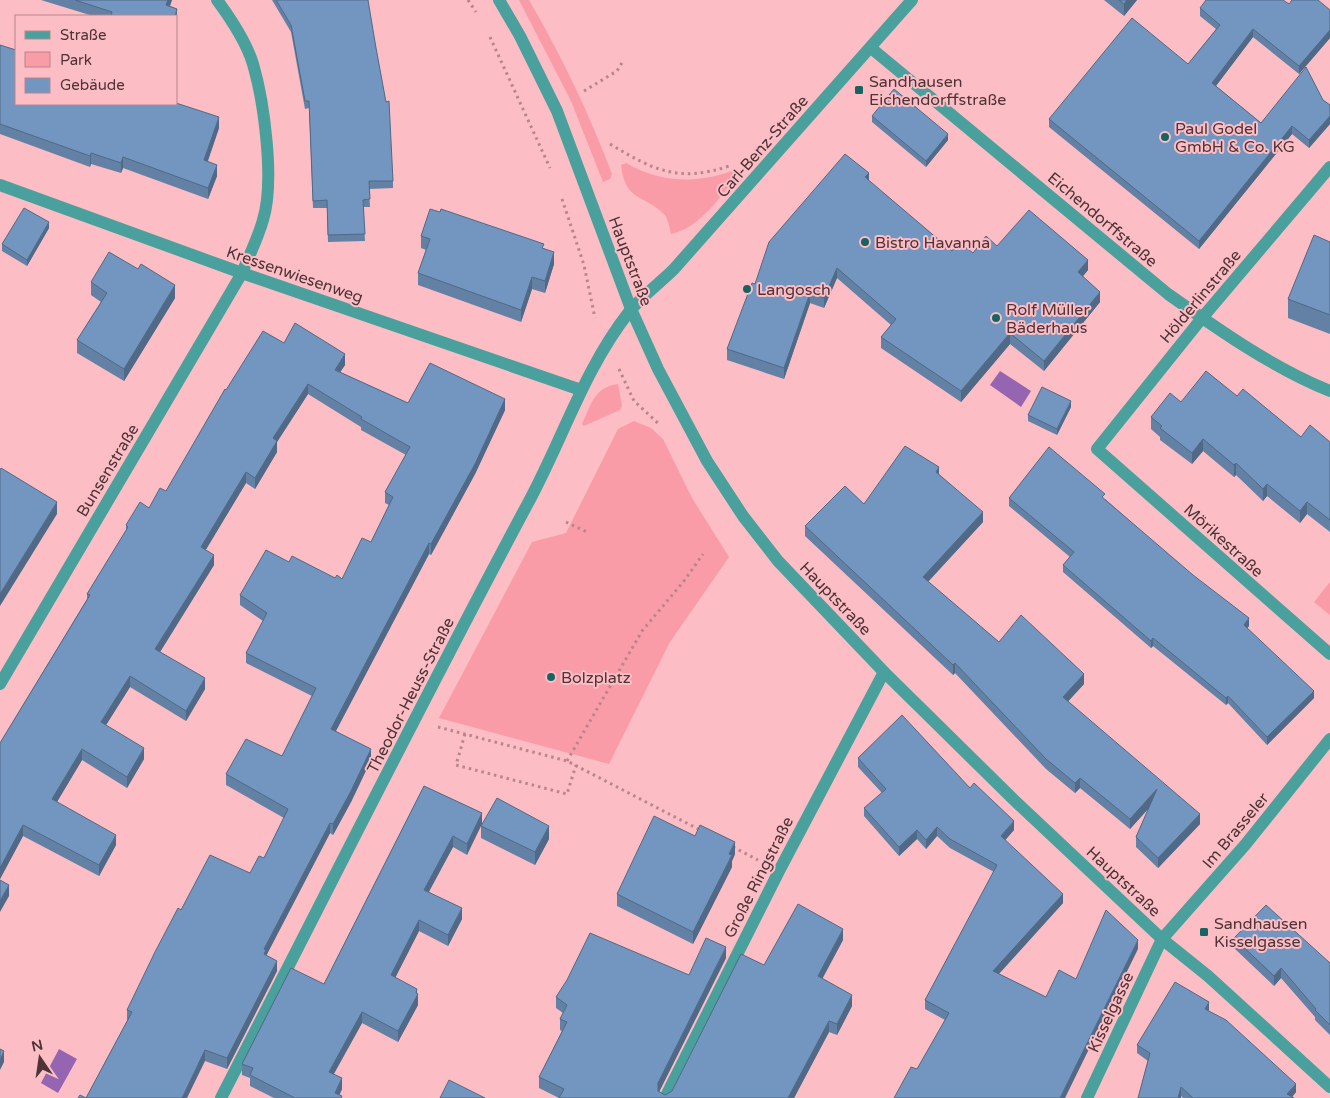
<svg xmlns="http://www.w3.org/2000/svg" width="1330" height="1098" font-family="'Varela Round',sans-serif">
	<rect width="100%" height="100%" fill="#fcbdc4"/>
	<g fill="#f99ca8">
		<path d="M519,0H529C563,59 588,111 612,174L610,179L603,182L571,101Z"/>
		<path d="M626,163C661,183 694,184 732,171L737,176C719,198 701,227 671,234C670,228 668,220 665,215C644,194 625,202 621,165Z"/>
		<path d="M618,384L622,406L620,410L584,426L582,424C591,405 594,387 618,384Z"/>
		<polygon points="634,421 651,428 663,439 692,498 729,557 670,642 609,764 439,718 532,542 566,533 618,429"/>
		<polygon points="1330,582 1330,615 1314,602"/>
	</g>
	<g fill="#9565b2">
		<polygon points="1000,371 1031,391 1021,407 990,385"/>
		<polygon points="59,1049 77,1059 58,1093 41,1083"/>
	</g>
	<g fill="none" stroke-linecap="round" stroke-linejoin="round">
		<g stroke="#b6868c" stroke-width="3" stroke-dasharray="2.5 4" stroke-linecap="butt">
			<polyline points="468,0 476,12"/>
			<polyline points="490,37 550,168"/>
			<polyline points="584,91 617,71 623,61"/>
			<path d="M610,144C653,170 679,183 729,166"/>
			<polyline points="562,199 584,265 595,318"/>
			<polyline points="619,369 634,401 659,424"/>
			<polyline points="566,522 589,533"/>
			<polyline points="438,727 567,761 700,830"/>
			<polyline points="465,734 456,765 567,794 576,765"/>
			<polyline points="567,761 642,631 684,581 703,554"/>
			<polyline points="733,847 758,860"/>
		</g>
		<g stroke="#49a09c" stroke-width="12">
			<polyline points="499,0 520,36 557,111 631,309 658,369 707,461 743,516 778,561 884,672 1013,799 1162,939 1208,976 1330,1087"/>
			<path d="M871,48L1168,294C1219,330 1273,368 1330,391"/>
			<polyline points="1330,167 1202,318 1097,449 1330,654"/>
			<polyline points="0,185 242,273 581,390"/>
			<path d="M0,684L242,273C249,256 258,238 263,220C275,181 264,102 253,64C246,41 231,19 217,0"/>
			<path d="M221,1098C323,900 422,701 527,505C562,441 584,369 629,312C642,296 660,283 674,269L912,0"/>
			<polyline points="665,1098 779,871 884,672"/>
			<polyline points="1087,1098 1162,939 1245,845 1330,739"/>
		</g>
	</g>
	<g fill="#6281a4">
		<polygon points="41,0 172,0 170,6 177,9 177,19 176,23 176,16 93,16"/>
		<polygon points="272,0 368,0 393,181 393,188 369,189 370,207 363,207 365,241 328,242 327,208 313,208 309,108 305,109 291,32"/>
		<polygon points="1104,0 1137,0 1124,16"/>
		<polygon points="1289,4 1330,10 1330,38 1299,74 1253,37 1216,86 1261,123 1323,100 1330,105 1330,124 1309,148 1292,134 1199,249 1049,127 1049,119 1188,64 1216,29 1200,16 1200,8"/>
		<polygon points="0,45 16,104 219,128 208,161 217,176 208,199 123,168 121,173 91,164 90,167 0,134"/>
		<polygon points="872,116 948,140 926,167 872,122"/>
		<polygon points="869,181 952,251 973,253 997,246 1088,270 1083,276 1100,302 1044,371 1010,344 961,402 881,348 881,337 891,325 837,278 824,308 810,303 784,379 727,360 727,349 755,284"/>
		<polygon points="49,228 27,266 2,251 2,244"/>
		<polygon points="421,236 544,248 554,264 545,293 532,289 521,322 418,285 418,273 426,250 421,248"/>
		<polygon points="1330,242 1330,334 1288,318 1288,299"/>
		<polygon points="91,282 175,298 124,381 77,353 77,340 101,302 91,295"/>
		<polygon points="284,343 345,365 340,372 408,403 505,410 475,474 431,555 429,554 336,731 371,760 351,802 333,835 330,833 266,956 277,971 227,1069 205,1061 86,1098 127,1021 127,1010 181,910 250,873 264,858 284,818 226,785 226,774 282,756 312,696 246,663 246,653 263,621 240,605 240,595 289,562 335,578 342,579 371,542 389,505 385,503 385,492 406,455 361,430 361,427 308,394 277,442 277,452 255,489 246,483 205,550 214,565 160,652 205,689 186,721 130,687 106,725 144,759 127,788 82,760 57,802 116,845 99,876 23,836 0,879 0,743 87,599 87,594 126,531 126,525 149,508 166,491 226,390"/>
		<polygon points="1237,396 1301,437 1330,442 1330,532 1307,514 1300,523 1267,496 1263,501 1236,475 1234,477 1203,451 1192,464 1160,440 1160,437 1151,429 1151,417 1181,402"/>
		<polygon points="1071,407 1057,435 1028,421 1028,415"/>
		<polygon points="939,474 983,522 928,582 999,642 1084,684 1068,701 1200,824 1158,868 1136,847 1136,837 1149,808 1130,829 1080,788 1075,793 1046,769 955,673 953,675 805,536 805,526"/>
		<polygon points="1009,498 1105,499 1249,626 1247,628 1314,698 1267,745 1228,703 1226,705 1153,646 1151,648 1063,572 1063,565 1070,557 1009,506"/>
		<polygon points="858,758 970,788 1014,830 1005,840 1063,903 999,974 1046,997 1076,979 1138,949 917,1069 945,1020 925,1009 925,1000 994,872 950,848 937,836 926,849 917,839 899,856 864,816 864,808 882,793 858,767"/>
		<polygon points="424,786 482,813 467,855 453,847 429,892 462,919 448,946 419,931 395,978 417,994 418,1005 398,1042 362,1023 334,1074 342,1089 339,1095 342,1098 274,1098 250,1086 250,1078 242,1075 242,1064 324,984"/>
		<polygon points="481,826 549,839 535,865 481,838"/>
		<polygon points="695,836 735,854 732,861 732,867 693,944 617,906 617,894"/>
		<polygon points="1234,938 1330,963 1330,1035 1315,1020 1315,1017 1281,978 1274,986 1234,948"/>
		<polygon points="843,940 822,978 852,1006 837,1035 829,1032 794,1098 559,1098 539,1088 539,1077 562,1031 560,1030 560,1019 563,1013 556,1008 556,997 689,975 726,958 659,1092 665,1095 672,1091 764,965"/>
		<polygon points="1209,1011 1296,1092 1292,1097 1294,1098 1183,1098 1181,1096 1181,1098 1138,1098 1148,1061 1137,1053 1137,1045"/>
	</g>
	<g fill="#506986">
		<polygon points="168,0 172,0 166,16 166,5"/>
		<polygon points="1127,0 1137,0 1124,16 1124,4"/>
		<polygon points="177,9 177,19 176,23 176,16 175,16"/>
		<polygon points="1253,29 1253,37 1212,91 1212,83"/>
		<polygon points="1330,30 1330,38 1299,74 1299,66"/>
		<polygon points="1330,116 1330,124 1309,148 1309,140"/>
		<polygon points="219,117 219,128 204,171 204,160"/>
		<polygon points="1292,126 1292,134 1199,249 1199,241"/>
		<polygon points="948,134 948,140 926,167 926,161"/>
		<polygon points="91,153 91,164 90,167 90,156"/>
		<polygon points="123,157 123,168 121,173 121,163"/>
		<polygon points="217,165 217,176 208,199 208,188"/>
		<polygon points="869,173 869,183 865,177"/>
		<polygon points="49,222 49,228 27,266 27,260"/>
		<polygon points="554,252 554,264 545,293 545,281"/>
		<polygon points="1088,260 1088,270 1078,282 1078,272"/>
		<polygon points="837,268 837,278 824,308 824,298"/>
		<polygon points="532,277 532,289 521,322 521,310"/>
		<polygon points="175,285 175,298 124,381 124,369"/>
		<polygon points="1100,292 1100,302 1044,371 1044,361"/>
		<polygon points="810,293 810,303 784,379 784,368"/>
		<polygon points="1010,333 1010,344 961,402 961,391"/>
		<polygon points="345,354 345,365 335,380 335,370"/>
		<polygon points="308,384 308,394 277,442 277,452 255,489 255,478 273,438"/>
		<polygon points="505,399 505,410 475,474 431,555 431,544"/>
		<polygon points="1071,401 1071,407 1057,435 1057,429"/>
		<polygon points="1203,439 1203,451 1192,464 1192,453"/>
		<polygon points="1236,463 1236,475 1234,477 1234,465"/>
		<polygon points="939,467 939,477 936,472"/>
		<polygon points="246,472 246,483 201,558 201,547"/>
		<polygon points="1267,484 1267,496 1263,501 1263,489"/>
		<polygon points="57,502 57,514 0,606 0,594"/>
		<polygon points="1307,502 1307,514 1300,523 1300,511"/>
		<polygon points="983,512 983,522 923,587 923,577"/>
		<polygon points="429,543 429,554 331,740 331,729"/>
		<polygon points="214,555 214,565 155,660 155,649"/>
		<polygon points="1249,618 1249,626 1244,632 1244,625"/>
		<polygon points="1153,638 1153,646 1151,648 1151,641"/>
		<polygon points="955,663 955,673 953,675 953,665"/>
		<polygon points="1084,674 1084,684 1063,707 1063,697"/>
		<polygon points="130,676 130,687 101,733 101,722"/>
		<polygon points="205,678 205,689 186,721 186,711"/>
		<polygon points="1314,691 1314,698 1267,745 1267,737"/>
		<polygon points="1228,696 1228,703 1226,705 1226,698"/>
		<polygon points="144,748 144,759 127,788 127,777"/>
		<polygon points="82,749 82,760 52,810 52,799"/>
		<polygon points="371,749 371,760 351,802 333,835 333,824"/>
		<polygon points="1080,778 1080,788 1075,793 1075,783"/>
		<polygon points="1157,789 1157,799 1130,829 1130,819"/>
		<polygon points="482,813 482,824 467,855 467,844"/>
		<polygon points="1200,814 1200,824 1158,868 1158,858"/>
		<polygon points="1014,821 1014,830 1001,845 1001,836"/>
		<polygon points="330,823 330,833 266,956 264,954 264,949"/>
		<polygon points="23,825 23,836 0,879 0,868"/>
		<polygon points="549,826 549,839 535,865 535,852"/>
		<polygon points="937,827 937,836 926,849 926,840"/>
		<polygon points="917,830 917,839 899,856 899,847"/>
		<polygon points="116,835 116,845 99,876 99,865"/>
		<polygon points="453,836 453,847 424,900 424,890"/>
		<polygon points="735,842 735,854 732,861 732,867 693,944 693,932 729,854"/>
		<polygon points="9,885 9,896 0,912 0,901"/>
		<polygon points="1063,894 1063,903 993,980 993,971"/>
		<polygon points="462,908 462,919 448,946 448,935"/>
		<polygon points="419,920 419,931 391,986 391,975"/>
		<polygon points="843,929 843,940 818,987 818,976"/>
		<polygon points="1138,940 1138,949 1065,1098 1060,1098"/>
		<polygon points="726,947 726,958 658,1094 658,1083"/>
		<polygon points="277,961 277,971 227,1069 227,1058"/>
		<polygon points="1281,968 1281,978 1274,986 1274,976"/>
		<polygon points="417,989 417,996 418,994 418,1005 398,1042 398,1031"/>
		<polygon points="852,995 852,1006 837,1035 837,1024"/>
		<polygon points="1209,1002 1209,1011 1205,1009"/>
		<polygon points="362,1012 362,1023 329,1082 329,1072"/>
		<polygon points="829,1021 829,1032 794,1098 788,1098"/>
		<polygon points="205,1050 205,1061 187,1098 182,1098"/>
		<polygon points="4,1051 4,1062 0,1070 0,1060"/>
		<polygon points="342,1078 342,1089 338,1098 335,1093"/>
		<polygon points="1296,1084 1296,1092 1291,1098 1287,1094"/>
		<polygon points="1181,1087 1181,1098 1178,1098"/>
	</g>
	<g fill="#7296bf" stroke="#506986">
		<polygon points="75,0 168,0 166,5 177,9 175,16 111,16 112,12"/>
		<polygon points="276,0 368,0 376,48 386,102 389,101 393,181 369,181 370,199 363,200 365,234 328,235 327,200 313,201 309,101 305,101 291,25"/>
		<polygon points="1119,0 1127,0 1124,4"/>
		<polygon points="1206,0 1283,0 1289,4 1292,0 1318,0 1330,10 1330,30 1299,66 1253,29 1212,83 1261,123 1306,67 1323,100 1330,105 1330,116 1309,140 1292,126 1199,241 1049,119 1132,18 1188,64 1220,25 1200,8"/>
		<polygon points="0,45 16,50 16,104 176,104 176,103 219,117 204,160 217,165 208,188 123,157 121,163 91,153 90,156 0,124"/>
		<polygon points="894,89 948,134 926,161 872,116"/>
		<polygon points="845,154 869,173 865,177 952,251 959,242 973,253 986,236 997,246 1029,210 1088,260 1078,272 1100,292 1044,361 1010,333 961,391 881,337 896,319 837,268 824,298 810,293 784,368 727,349 752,283 755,284 769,242"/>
		<polygon points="24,208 49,222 27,260 2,244"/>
		<polygon points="430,209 440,212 441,209 544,244 542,248 554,252 545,281 532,277 521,310 418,273 430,239 421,236"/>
		<polygon points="1314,235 1330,242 1330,315 1288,299"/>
		<polygon points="109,252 138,269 141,264 175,285 124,369 77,340 107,293 91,282"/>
		<polygon points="295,323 345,354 335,370 408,403 430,363 505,399 475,464 431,544 429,543 331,729 371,749 351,791 333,824 330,823 264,949 266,950 264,954 277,961 227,1058 205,1050 182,1098 78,1098 80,1095 86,1098 132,1012 127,1010 155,952 178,908 181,910 210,855 250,873 259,856 264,858 288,809 226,774 246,739 282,756 316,688 246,653 267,613 240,595 266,550 289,562 292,556 335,578 337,575 342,579 362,538 371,542 393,497 385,492 410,447 361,419 362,417 308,384 273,438 277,441 255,478 246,472 201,547 214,555 155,649 205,678 186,711 130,676 101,722 144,748 127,777 82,749 52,799 116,835 99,865 23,825 0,868 0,743 90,595 87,594 128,527 126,525 140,502 149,508 160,488 166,491 225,389 226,390 263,331 284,343"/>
		<polygon points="1206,371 1237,396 1243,389 1301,437 1310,425 1330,442 1330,520 1307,502 1300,511 1267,484 1263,489 1236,463 1234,465 1203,439 1192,453 1160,428 1162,426 1151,417 1170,393 1181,402"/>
		<polygon points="1042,387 1071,401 1057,429 1028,415"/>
		<polygon points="905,446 939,467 936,472 983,512 923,577 999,642 1021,615 1084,674 1063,697 1200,814 1158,858 1136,837 1157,789 1130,819 1080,778 1075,783 1046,759 955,663 953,665 805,526 845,486 864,504"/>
		<polygon points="1049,447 1105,494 1102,497 1193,575 1249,618 1244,625 1314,691 1267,737 1228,696 1226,698 1153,638 1151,641 1063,565 1074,552 1009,498"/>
		<polygon points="1,468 57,502 0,594 0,470"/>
		<polygon points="902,715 970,788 974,783 1014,821 1001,836 1063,894 993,971 1046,997 1059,970 1076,979 1106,910 1138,940 1060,1098 894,1098 911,1067 917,1069 949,1013 925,1000 997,865 950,839 937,827 926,840 917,830 899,847 864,808 886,789 858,758"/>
		<polygon points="424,786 482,813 467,844 453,836 424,890 462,908 448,935 419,920 391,975 417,989 416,993 418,994 398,1031 362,1012 329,1072 342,1078 335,1093 342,1096 341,1098 295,1098 250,1075 253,1068 242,1064 291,968 324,984"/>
		<polygon points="497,798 549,826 535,852 481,826"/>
		<polygon points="654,816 695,836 700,825 735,842 729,854 732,855 693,932 617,894"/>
		<polygon points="0,880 9,885 0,901"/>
		<polygon points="798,904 843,929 818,976 852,995 837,1024 829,1021 788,1098 559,1098 564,1089 539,1077 567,1022 560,1019 567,1005 556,997 567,980 590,933 689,975 706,938 726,947 658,1083 658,1091 665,1095 672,1091 741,954 764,965"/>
		<polygon points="1266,905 1330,963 1330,1025 1315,1010 1316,1009 1281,968 1274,976 1234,938"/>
		<polygon points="1175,982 1209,1002 1205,1009 1226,1020 1296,1084 1287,1094 1294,1098 1193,1098 1181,1087 1178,1098 1138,1098 1150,1053 1137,1045"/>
		<polygon points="0,1049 4,1051 0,1060"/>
		<polygon points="449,1080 485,1098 440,1098"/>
	</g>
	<g fill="#156461" stroke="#fcbdc4" stroke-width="2">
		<rect x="854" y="85" width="10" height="10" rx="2.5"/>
		<circle cx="1165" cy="137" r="5"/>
		<circle cx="865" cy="242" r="5"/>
		<circle cx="747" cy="289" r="5"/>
		<circle cx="996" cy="318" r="5"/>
		<circle cx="551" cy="677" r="5"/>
		<rect x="1199" y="927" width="10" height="10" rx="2.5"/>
	</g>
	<g text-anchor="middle" stroke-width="4" stroke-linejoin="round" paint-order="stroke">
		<g font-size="16" fill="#4d3437" stroke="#fcbdc4" text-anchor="start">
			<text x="869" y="87">Sandhausen<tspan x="869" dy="18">Eichendorffstraße</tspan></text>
			<text x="1175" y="134">Paul Godel<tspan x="1175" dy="18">GmbH &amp; Co. KG</tspan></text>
			<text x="875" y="248">Bistro Havanna</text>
			<text x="757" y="295">Langosch</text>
			<text x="1006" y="315">Rolf Müller<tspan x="1006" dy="18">Bäderhaus</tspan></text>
			<text x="561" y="683">Bolzplatz</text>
			<text x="1214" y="929">Sandhausen<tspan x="1214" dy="18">Kisselgasse</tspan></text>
		</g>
		<g font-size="16" fill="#4d3437" stroke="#fcbdc4">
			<text transform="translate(762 146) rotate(-49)" y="6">Carl-Benz-Straße</text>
			<text transform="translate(1103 219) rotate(40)" y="6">Eichendorffstraße</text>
			<text transform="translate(631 261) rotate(69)" y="6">Hauptstraße</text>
			<text transform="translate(295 274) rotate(19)" y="6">Kressenwiesenweg</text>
			<text transform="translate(1200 296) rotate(-50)" y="6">Hölderlinstraße</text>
			<text transform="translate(107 470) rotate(-59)" y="6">Bunsenstraße</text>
			<text transform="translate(1224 540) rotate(42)" y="6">Mörikestraße</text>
			<text transform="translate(836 598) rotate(46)" y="6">Hauptstraße</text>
			<text transform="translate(410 695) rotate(-63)" y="6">Theodor-Heuss-Straße</text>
			<text transform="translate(1235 830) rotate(-50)" y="6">Im Brasseler</text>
			<text transform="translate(758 877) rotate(-63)" y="6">Große Ringstraße</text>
			<text transform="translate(1124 881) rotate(43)" y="6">Hauptstraße</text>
			<text transform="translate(1110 1012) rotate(-65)" y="6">Kisselgasse</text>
		</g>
	</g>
	<rect x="15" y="15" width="162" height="90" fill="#fcbdc4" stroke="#b6868c"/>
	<rect x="25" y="31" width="25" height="8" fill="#49a09c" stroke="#b6868c"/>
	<text x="60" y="40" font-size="15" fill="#4d3437">Straße</text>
	<rect x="25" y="52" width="25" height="15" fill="#f99ca8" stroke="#b6868c"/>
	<text x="60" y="65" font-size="15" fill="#4d3437">Park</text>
	<rect x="25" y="78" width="25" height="15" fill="#7296bf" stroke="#b6868c"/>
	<text x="60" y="90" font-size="15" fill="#4d3437">Gebäude</text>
	<g transform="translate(40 1058) rotate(347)" stroke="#fcbdc4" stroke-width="4" paint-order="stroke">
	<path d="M0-4L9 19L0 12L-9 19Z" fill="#4d3437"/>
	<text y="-8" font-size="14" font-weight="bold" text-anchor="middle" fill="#4d3437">N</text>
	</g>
</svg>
